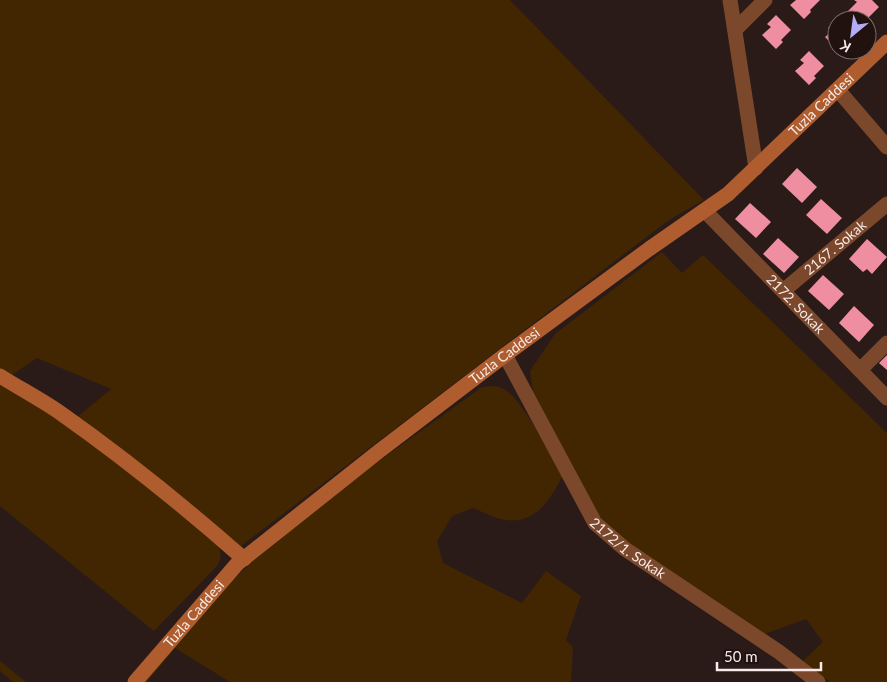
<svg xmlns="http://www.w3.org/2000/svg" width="887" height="682" font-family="Lato,sans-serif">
	<rect width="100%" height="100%" fill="#2a1b19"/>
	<g fill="#412601">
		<polygon points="0,0 510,0 704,200 669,220 241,546 76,418 111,389 37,358 9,377 0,371"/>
		<polygon points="662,252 682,273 703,255 887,433 887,682 830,682 802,662 823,642 806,619 762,635 665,573 615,533 596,512 574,468 533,392 530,371 555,334"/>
		<path d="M0,385L40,407L78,431L218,544C221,553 222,558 217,566L154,631L0,506Z"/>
		<path d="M492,386C496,386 501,387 504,389C521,398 552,456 563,475C551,498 537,524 506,520C496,519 483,512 473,508L452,516L437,541L443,563L522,603L546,571L581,596L566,640L573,647L571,682H230L175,648L147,682H142C172,648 203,608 236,577C311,506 398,448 482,387Z"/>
		<polygon points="0,661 26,682 13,682 0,671"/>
	</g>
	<g fill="#ef8ea0">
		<polygon points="796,0 820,0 810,10 811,12 804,19 790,5"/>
		<polygon points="854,0 872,0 879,7 866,20 857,20 848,11 857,2"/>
		<polygon points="776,15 791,30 781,40 783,42 776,49 762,35 771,27 767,24"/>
		<polygon points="837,19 837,49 825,37 831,32 828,28"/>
		<polygon points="809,51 824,66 814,76 816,78 809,85 795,71 804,63 800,60"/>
		<polygon points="797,168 817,187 802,203 782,184"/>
		<polygon points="821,199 842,218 827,234 806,215"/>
		<polygon points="750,203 771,222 756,238 735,219"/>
		<polygon points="778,238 799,257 784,273 763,254"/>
		<polygon points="867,239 887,257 872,274 867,269 863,272 849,259"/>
		<polygon points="823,275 844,294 829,310 808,291"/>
		<polygon points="854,306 874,325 859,342 839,323"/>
		<polygon points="887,355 887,370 879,363"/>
	</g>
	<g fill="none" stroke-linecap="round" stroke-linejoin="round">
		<g stroke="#7b482c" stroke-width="15">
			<polyline points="730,0 756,168"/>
			<polyline points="735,30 765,0"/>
			<polyline points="838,90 887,147"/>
			<path id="s1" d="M705,211L887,398"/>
			<path id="s2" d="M783,291L887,204"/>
			<path id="s3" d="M505,355L595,523L625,549L779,652L818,682"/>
			<polyline points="860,370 887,343"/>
		</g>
		<g stroke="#af5d2e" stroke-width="15">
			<path d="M0,376C19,388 40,399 59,412C123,457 185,507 244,559"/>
			<path id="s4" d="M135,682L237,564L378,452L505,355L649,249L728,194L887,42"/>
		</g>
	</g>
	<g text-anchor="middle" stroke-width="5" stroke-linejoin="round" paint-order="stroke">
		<g font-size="14" fill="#f6ebe9" stroke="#211210">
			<text dy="5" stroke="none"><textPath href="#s4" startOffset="900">Tuzla Caddesi</textPath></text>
			<text dy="5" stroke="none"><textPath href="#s2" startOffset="68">2167. Sokak</textPath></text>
			<text dy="5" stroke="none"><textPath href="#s1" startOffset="130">2172. Sokak</textPath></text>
			<text dy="5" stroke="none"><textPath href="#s4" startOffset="495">Tuzla Caddesi</textPath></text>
			<text dy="5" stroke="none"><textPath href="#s3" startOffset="232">2172/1. Sokak</textPath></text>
			<text dy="5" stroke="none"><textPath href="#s4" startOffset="90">Tuzla Caddesi</textPath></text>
		</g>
	</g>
	<g transform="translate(852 35) rotate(209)"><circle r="24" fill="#211210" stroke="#766967"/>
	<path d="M0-4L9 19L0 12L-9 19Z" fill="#b3adf9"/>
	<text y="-8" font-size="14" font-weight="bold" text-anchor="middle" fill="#f6ebe9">K</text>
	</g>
	<path d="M717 662v8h104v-8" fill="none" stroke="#f6ebe9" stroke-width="2.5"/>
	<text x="724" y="662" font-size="15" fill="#f6ebe9" stroke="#211210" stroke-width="4" paint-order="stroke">50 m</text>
</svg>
